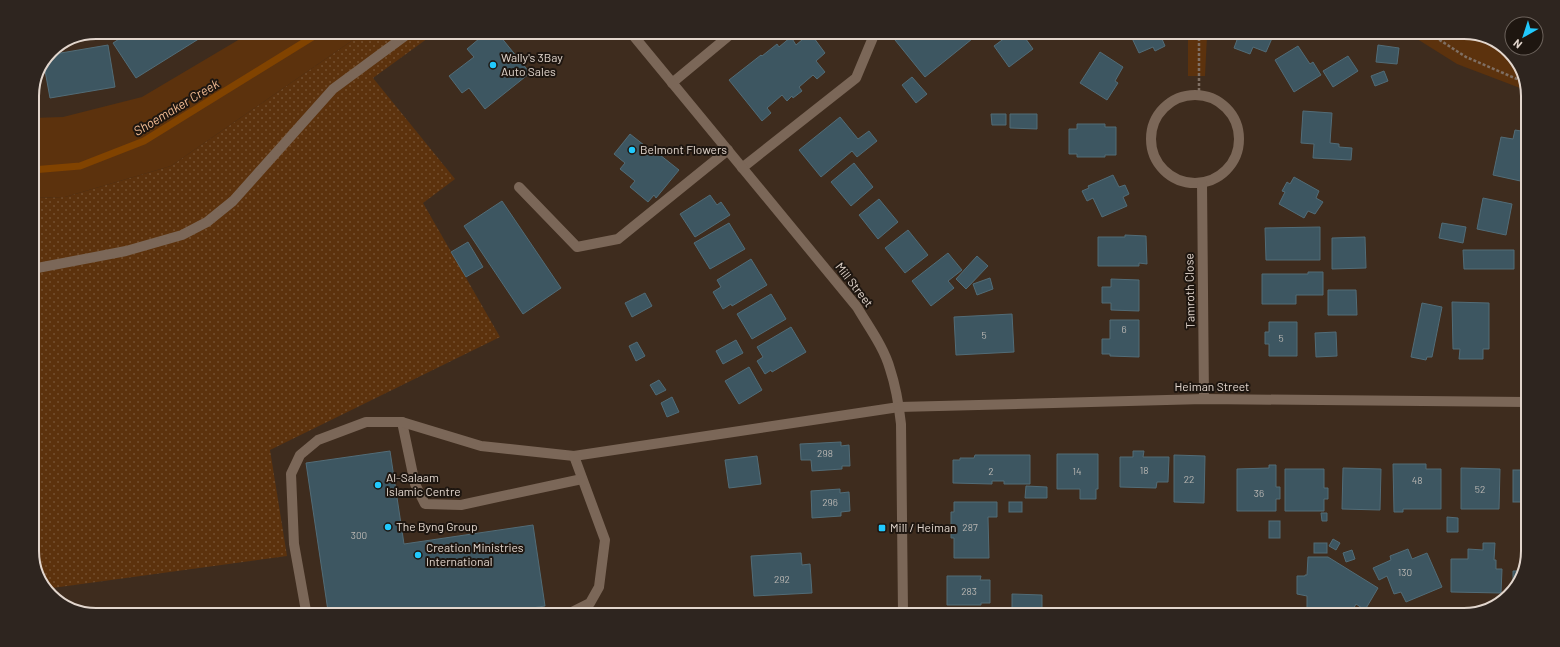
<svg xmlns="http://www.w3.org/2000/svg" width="1560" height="647" font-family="Barlow,sans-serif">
	<defs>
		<pattern id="grass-dots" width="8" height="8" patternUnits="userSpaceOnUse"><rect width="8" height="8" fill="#5c320d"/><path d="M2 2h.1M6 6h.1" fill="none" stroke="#734f2f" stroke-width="1.8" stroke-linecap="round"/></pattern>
	</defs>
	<rect width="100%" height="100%" fill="#3e2c1e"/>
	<polygon fill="url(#grass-dots)" points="363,33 435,33 373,78 455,179 423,203 500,337 270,450 287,556 45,589 32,556 32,198 65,197 171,166"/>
	<g fill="#5c320d">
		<polygon points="250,33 363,33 171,166 65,197 32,198 32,118 63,117 142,97"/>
		<polygon points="1188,36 1207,36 1205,76 1188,76"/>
		<polygon points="1414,37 1488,37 1515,57 1528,91 1457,64"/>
	</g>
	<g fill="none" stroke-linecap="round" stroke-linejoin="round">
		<polyline stroke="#814300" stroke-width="7" points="32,170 80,166 144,141 319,33"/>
	</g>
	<g fill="#3d5661" stroke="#526c77">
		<polygon points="130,32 204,32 205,35 136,78 113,43"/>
		<polygon points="486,33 493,33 497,38 500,36 530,73 485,109 469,88 462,93 449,76 474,57 467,49"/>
		<polygon points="809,34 811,34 825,53 816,61 825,72 817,79 813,75 799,87 802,91 793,98 792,96 787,101 782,95 767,108 771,113 762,121 729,80 761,55 762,56 777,44 779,47 791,37 796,45"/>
		<polygon points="901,35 906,36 908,35 977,35 925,77 895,40"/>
		<polygon points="1009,35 1023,35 1033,49 1009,67 994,46"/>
		<polygon points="1131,36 1170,36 1162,39 1165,46 1155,51 1153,47 1139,53"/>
		<polygon points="1227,36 1273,36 1266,52 1253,47 1250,54 1234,48 1237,40"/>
		<polygon points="108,45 115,87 50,98 44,65 49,55"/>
		<polygon points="1378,45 1399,48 1397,64 1376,62"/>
		<polygon points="1298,46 1310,64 1313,62 1321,75 1294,92 1275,60"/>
		<polygon points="1100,52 1123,67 1115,81 1118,83 1107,100 1080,83"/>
		<polygon points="1348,56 1358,71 1333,87 1323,71"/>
		<polygon points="1384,71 1388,81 1375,86 1371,76"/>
		<polygon points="912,77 927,94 916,103 902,85"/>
		<polygon points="1303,111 1332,113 1330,143 1339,144 1339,147 1352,148 1351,160 1313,158 1314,144 1301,143"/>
		<polygon points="991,114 1006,114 1006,125 992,125"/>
		<polygon points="1010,114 1037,114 1037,129 1010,128"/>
		<polygon points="840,117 858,139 869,131 877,141 857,157 852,151 821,177 799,150"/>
		<polygon points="1077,124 1105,124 1105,127 1116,127 1116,155 1105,155 1105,157 1077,157 1077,154 1069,154 1069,129 1077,129"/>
		<polygon points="1515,130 1527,132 1527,174 1525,182 1493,175 1501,137 1513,139"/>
		<polygon points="630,134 649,149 650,147 679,170 656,198 654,195 648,202 630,187 635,181 620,169 625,163 614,154"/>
		<polygon points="854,163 873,187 851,206 831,182"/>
		<polygon points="1113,175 1119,187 1125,185 1129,194 1123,197 1127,206 1102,217 1093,198 1087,201 1082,191 1089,188 1088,186"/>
		<polygon points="1294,177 1319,191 1316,198 1323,202 1315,214 1308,211 1304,218 1279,204 1285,192 1282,191 1287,182 1290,184"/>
		<polygon points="710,195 717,205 721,202 730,215 695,237 680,214"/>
		<polygon points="1483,198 1512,204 1506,235 1477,229"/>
		<polygon points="879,199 898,222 878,239 859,215"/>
		<polygon points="502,201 561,288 523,314 464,226"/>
		<polygon points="729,223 745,249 710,269 694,243"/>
		<polygon points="1442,223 1466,227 1463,243 1439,238"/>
		<polygon points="1320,227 1320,260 1266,260 1265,228"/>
		<polygon points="908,230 928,255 905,273 885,248"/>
		<polygon points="1125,235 1146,236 1147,264 1139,263 1139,266 1098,266 1098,237 1125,237"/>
		<polygon points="1365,237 1366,268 1332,269 1332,238"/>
		<polygon points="468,242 483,267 466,277 451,252"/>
		<polygon points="1463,250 1514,250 1514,269 1464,269"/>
		<polygon points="948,253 962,270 948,281 954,288 931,306 912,281"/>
		<polygon points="977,256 988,266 966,289 956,279"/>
		<polygon points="751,259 767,285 732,306 731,304 723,309 713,292 721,287 717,280"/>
		<polygon points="1308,272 1323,272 1323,295 1296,295 1296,304 1262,304 1262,274 1308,274"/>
		<polygon points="990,278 993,289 977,295 973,284"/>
		<polygon points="1111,279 1139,280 1139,311 1111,310 1111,303 1102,303 1102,287 1111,287"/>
		<polygon points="1328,290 1356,290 1357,315 1328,315"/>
		<polygon points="645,293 652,306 632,317 625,303"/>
		<polygon points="771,294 786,319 752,339 737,314"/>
		<polygon points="1452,302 1489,303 1489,349 1483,349 1483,359 1459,359 1460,349 1453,349"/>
		<polygon points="1422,303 1442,307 1432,357 1427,357 1426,360 1411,357"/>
		<polygon points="1012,314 1014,352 956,355 954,317"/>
		<polygon points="1110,320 1139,320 1139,357 1110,356 1110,354 1102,354 1102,339 1110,339"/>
		<polygon points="1269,322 1297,322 1297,356 1269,356 1269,344 1265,344 1265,332 1269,332"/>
		<polygon points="791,327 806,352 772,372 771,370 765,374 757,361 763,357 757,347"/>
		<polygon points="1336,332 1337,356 1316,357 1315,333"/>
		<polygon points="736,340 743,353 723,364 716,351"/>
		<polygon points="637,342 645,356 636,361 629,346"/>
		<polygon points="749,367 762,390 739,404 725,381"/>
		<polygon points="659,380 666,390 656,395 650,385"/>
		<polygon points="672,397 679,412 667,417 661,403"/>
		<polygon points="841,442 841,446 849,445 850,466 842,466 842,469 812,471 811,460 801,460 800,444"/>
		<polygon points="390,451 404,544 533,525 545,606 506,612 328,611 306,463"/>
		<polygon points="1133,451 1144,451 1143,457 1169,457 1168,482 1157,482 1156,488 1120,487 1120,457 1133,457"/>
		<polygon points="1057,454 1098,454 1098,489 1096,489 1096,499 1080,499 1080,489 1057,489"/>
		<polygon points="975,455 1030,455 1030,484 1004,484 1004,481 992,481 992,484 953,483 953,460 960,460 960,458 974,458"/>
		<polygon points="1174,455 1205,456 1204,503 1174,502"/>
		<polygon points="757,456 761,484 729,488 725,460"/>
		<polygon points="1393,464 1426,464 1426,469 1441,469 1441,509 1403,509 1403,512 1394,512"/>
		<polygon points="1269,465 1276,465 1276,487 1280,487 1280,499 1276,499 1276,511 1237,511 1237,469 1269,468"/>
		<polygon points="1343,468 1381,469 1380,510 1342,509"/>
		<polygon points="1461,468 1500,469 1499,509 1461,509"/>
		<polygon points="1285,469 1324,469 1324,488 1328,488 1328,499 1324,499 1324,511 1285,511"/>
		<rect x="1513" y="470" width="11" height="32"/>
		<polygon points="1026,486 1047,487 1047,498 1025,498"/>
		<polygon points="840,489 840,493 849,492 850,511 841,512 841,516 812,518 811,491"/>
		<polygon points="954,502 997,502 997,517 988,517 989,558 954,558 954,538 951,538 951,512 954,512"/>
		<rect x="1009" y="502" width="13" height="10"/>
		<polygon points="1321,513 1327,513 1327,521 1322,521"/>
		<polygon points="1447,517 1458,518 1458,532 1447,532"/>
		<rect x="1269" y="521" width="11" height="17"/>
		<polygon points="1333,539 1340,543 1336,550 1329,546"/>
		<rect x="1314" y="543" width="13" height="10"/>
		<polygon points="1483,543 1495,543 1494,560 1496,560 1496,569 1502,569 1501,593 1451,592 1451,559 1468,559 1468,549 1483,550"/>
		<polygon points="1408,549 1412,559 1427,553 1442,587 1406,602 1401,592 1394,594 1387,576 1379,580 1373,568 1391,560 1390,556"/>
		<polygon points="1352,550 1355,559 1346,562 1343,553"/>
		<polygon points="801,553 802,565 810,564 812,593 754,596 751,556"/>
		<polygon points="1308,557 1328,557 1378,588 1365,610 1356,604 1350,615 1334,615 1322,608 1307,608 1307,596 1297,594 1297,576 1305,576 1305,575 1307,575"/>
		<polygon points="1513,571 1523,571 1523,575 1513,588"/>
		<polygon points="947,576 981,576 980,580 990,580 990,603 981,603 981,605 947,605"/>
		<polygon points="1012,594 1042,595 1042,614 1012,613"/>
	</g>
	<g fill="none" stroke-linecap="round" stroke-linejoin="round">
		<g stroke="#7f6f63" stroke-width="2.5" stroke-dasharray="3 2" stroke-linecap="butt">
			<polyline points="1435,37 1466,57 1524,82"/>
			<polyline points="1199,96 1199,36"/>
		</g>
		<g stroke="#7b6758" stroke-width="10">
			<polyline points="672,83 731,34"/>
			<polyline points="742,168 856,78 874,35"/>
			<polyline points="519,187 577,247 618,239 728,150"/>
			<polyline points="32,269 126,251 182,235 207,222 233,201 333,89 409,33"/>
			<polyline points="402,422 415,484 425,504 461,505 582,479"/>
			<polyline points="306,611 294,544 291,474 300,455 318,440 366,422 402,422 481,446 574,456 899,407"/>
			<polyline points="572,612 590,603 599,587 605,540 574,456"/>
		</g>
		<g stroke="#7b6758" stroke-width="10">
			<path d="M632,34L857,307C868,326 884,347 890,369C896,387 899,406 901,424L903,613"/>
			<circle cx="1195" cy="139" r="44"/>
			<polyline points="1202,183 1204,399"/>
			<polyline points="899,407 1204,399 1525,402"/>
		</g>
	</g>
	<g fill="#21c9fd" stroke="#1e1610" stroke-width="1.5">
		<circle cx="493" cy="65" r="4"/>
		<circle cx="632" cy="150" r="4"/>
		<circle cx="378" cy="485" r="4"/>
		<circle cx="388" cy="527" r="4"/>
		<rect x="878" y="524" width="8" height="8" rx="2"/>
		<circle cx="418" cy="555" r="4"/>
	</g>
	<g text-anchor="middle" stroke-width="4" stroke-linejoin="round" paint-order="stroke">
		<g font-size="10" fill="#b9b6b2">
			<text x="1124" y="333">6</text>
			<text x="984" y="339">5</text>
			<text x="1281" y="342">5</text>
			<text x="825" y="457">298</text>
			<text x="1144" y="474">18</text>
			<text x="991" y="475">2</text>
			<text x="1077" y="475">14</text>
			<text x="1189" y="483">22</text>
			<text x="1417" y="484">48</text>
			<text x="1480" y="493">52</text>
			<text x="1259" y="497">36</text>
			<text x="830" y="506">296</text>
			<text x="970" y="531">287</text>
			<text x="359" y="539">300</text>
			<text x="1405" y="576">130</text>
			<text x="782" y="583">292</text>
			<text x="969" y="595">283</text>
		</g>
		<g font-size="12" fill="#e2d6cd" stroke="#1e1610" text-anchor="start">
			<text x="501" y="62">Wally's 3Bay<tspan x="501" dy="14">Auto Sales</tspan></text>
			<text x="640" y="154">Belmont Flowers</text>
			<text x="386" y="482">Al-Salaam<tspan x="386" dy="14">Islamic Centre</tspan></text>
			<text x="396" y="531">The Byng Group</text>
			<text x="890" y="532">Mill / Heiman</text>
			<text x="426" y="552">Creation Ministries<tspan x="426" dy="14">International</tspan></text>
		</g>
		<g font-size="12" fill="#e2d6cd" stroke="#1e1610">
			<text transform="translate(854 285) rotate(52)" y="4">Mill Street</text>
			<text transform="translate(1190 291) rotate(-91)" y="4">Tamroth Close</text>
			<text x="1212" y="391">Heiman Street</text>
		</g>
		<g font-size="13" font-style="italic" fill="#f4bd94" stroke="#1e1610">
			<text transform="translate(176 107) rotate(-31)" y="5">Shoemaker Creek</text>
		</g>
	</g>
	<path d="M0 0H1560V647H0ZM96 39H1464A57 57 0 0 1 1521 96V551A57 57 0 0 1 1464 608H96A57 57 0 0 1 39 551V96A57 57 0 0 1 96 39Z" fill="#2e251f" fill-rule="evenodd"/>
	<path fill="none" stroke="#e2d6cd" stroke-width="2" d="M96 39H1464A57 57 0 0 1 1521 96V551A57 57 0 0 1 1464 608H96A57 57 0 0 1 39 551V96A57 57 0 0 1 96 39Z"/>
	<g transform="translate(1524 36) rotate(219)"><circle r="19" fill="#1e1610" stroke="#6c635c"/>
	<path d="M0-3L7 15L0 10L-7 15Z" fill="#21c9fd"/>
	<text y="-6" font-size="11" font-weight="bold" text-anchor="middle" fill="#e2d6cd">N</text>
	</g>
</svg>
